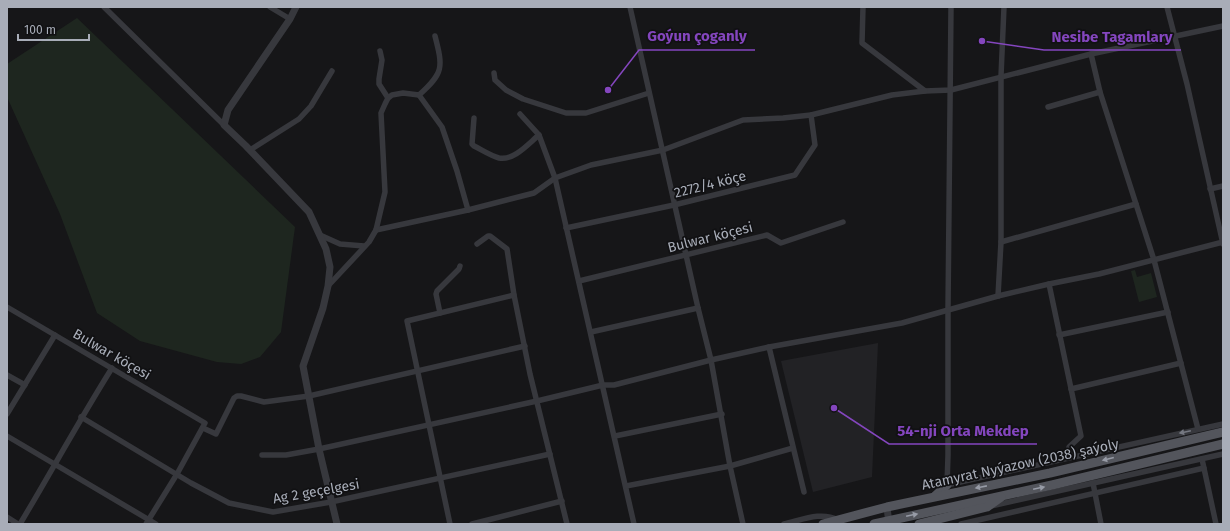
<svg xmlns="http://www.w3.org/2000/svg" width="1230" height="531" font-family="'Fira Sans',sans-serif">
	<rect width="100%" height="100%" fill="#161618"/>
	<polygon fill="#222225" points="878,343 872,477 813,492 781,361"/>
	<g fill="#1e261f">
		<polygon points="77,18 295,227 281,332 260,357 241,364 217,362 140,341 97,313 60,214 7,97 7,64"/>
		<polygon points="1135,270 1137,277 1151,273 1157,297 1139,302 1131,271"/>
	</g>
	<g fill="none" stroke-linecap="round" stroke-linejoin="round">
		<g stroke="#37383d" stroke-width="5.5">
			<polyline points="104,7 224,125"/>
			<polyline points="270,7 290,19"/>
			<polyline points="630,7 698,308 711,360 730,466 743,524"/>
			<polyline points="863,7 862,43 925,91 951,90 1091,54"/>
			<polyline points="951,7 948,310 948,455 947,485 1223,424"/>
			<polyline points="1167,7 1187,84 1223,244"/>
			<polyline points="380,51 382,60 379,79 379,84 388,98"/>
			<polyline points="494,73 495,80 506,90 523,99 566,113 586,113 649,93"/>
			<polyline points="419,95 442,127 457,171 468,210"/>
			<polyline points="1048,107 1100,92"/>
			<polyline points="520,114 539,135 555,178 634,524"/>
			<path d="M474,118L472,144L474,146C482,150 491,156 499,158C514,161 529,143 539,135"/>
			<polyline points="250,150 299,119 311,106 332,71"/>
			<polyline points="1210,189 1223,186"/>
			<polyline points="566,228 674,205 795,175 815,145 811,115"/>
			<polyline points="376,230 468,210 534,193 555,178 591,165 663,150 743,120 783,118 811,115 892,95 925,91"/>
			<polyline points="320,235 340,244 364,246"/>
			<polyline points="1001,242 1136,204"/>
			<polyline points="477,244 488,236 490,236 507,249 514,295 530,374 567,524"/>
			<polyline points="579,281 767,235 781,243 843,222"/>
			<polyline points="1049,284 1081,436 1069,447 1071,457"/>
			<path d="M328,286L369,242L376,230L385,192L381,113L385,104L388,98L392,95L403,93L419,95C444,73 443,67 435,36"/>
			<polyline points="998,296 1001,242 1001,76 1004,7"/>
			<polyline points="7,307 205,423 177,474 146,524"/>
			<polyline points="440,313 436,294 437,291 459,269 460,266"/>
			<polyline points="591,332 698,308"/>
			<polyline points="1059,335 1168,312"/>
			<polyline points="769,347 804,492"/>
			<polyline points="7,375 25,385"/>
			<polyline points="1071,389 1181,363"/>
			<polyline points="7,414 55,335"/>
			<polyline points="81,417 191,483 229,503 273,512 331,502 550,454"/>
			<polyline points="203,428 216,434 234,398 237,396 241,396 264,402 309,396 525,346"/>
			<polyline points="1198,429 1154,260 1100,92 1091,54 1223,26"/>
			<polyline points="7,436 156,524"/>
			<polyline points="615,436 722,414"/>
			<polyline points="262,455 286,455 319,449 537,401 603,385 614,385 711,360 769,347 902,323 998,296 1049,284 1099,274 1223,242"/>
			<polyline points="1202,459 1216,524"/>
			<polyline points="1093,483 1101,524"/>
			<polyline points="626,486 730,466 793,448"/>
			<polyline points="991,506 1223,454"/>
			<polyline points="7,517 18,524"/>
			<path d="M20,524C51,472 80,419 112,368"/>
			<polyline points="450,524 407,321 514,295"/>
			<polyline points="472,524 562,501"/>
			<path d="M784,524C802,520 821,511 838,520"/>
			<polyline points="961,524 1204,468"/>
		</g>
		<g stroke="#37383d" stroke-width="7">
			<polyline points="296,7 290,19 228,110 224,125 246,146 309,212 326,249 330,267 328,286 323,308 303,366 319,449 337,524"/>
			<polyline points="887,507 889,524"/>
		</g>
		<g stroke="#53555c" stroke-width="9">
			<polyline points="935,496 947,485"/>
			<polyline points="823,524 887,507 1050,473 1223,432"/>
			<polyline points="874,524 1052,485 1223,444"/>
			<polyline points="919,524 987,507 1001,497"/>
		</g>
	</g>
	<defs><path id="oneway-solid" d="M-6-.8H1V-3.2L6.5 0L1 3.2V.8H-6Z"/></defs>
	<use fill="#757881" href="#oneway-solid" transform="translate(1185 432) rotate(168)"/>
	<g fill="#979ba6">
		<use href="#oneway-solid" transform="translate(1108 459) rotate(166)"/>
		<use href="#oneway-solid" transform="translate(981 487) rotate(169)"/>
		<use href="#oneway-solid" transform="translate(1039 488) rotate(-12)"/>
		<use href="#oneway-solid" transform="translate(912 515) rotate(-12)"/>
	</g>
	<g text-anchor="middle" stroke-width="3.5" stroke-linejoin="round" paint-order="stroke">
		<g font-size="14" fill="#a8adb8" stroke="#111113">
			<text transform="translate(710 184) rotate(-14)" y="5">2272/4 köçe</text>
			<text transform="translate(710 237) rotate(-14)" y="5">Bulwar köçesi</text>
			<text transform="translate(112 354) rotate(30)" y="5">Bulwar köçesi</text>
			<text transform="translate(1020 464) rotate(-12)" y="5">Atamyrat Nyýazow (2038) şaýoly</text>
			<text transform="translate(316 491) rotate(-10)" y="5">Ag 2 geçelgesi</text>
		</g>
	</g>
	<path fill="none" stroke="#8446be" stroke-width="1.5" d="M608 90L639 50H755M982 41L1044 50H1181M834 408L889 444H1037"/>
	<g fill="#8446be" stroke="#111113" stroke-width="1.5">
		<circle cx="608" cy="90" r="4"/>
		<circle cx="982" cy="41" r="4"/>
		<circle cx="834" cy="408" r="4"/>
	</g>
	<g font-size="15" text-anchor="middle" font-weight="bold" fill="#8446be" stroke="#111113" stroke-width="3.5" stroke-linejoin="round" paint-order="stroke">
		<text x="697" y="41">Goýun çoganly</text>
		<text x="1112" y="42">Nesibe Tagamlary</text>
		<text x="963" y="436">54-nji Orta Mekdep</text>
	</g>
	<rect width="1230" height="531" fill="none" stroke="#a8adb8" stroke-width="16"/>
	<path d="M18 34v6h71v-6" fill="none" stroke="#a8adb8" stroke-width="2"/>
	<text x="24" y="34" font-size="12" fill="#a8adb8" stroke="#111113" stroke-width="3" paint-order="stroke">100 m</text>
</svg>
